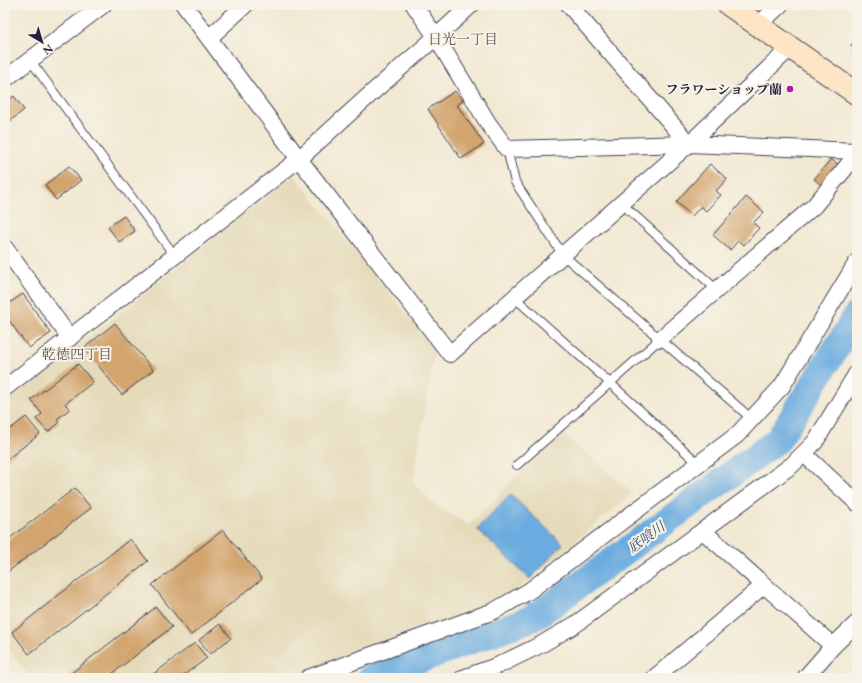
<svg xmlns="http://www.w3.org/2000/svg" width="862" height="683" font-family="'EB Garamond','Noto Serif JP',serif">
	<rect width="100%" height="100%" fill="#f7f3e8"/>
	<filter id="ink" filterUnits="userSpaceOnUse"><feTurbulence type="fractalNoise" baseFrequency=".025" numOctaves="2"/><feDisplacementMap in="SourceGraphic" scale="8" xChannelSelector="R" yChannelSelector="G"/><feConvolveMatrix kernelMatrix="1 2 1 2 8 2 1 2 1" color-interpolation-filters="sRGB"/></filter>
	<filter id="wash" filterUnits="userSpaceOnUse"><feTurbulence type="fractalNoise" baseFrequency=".012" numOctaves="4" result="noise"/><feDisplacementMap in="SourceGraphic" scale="16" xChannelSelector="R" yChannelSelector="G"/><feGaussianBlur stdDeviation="0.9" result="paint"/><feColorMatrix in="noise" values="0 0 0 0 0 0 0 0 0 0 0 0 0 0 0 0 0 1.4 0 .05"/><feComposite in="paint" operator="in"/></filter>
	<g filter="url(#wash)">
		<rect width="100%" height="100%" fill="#f2e9d3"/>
		<polygon fill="#e5dbba" points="294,175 435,349 413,482 432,503 469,525 561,432 633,493 517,590 494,606 298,678 30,678 5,645 5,403"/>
		<polygon fill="#6bacdf" stroke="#46678d" points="510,494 563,544 530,579 477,529"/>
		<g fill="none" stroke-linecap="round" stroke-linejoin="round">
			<polyline stroke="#6bacdf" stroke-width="4.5" points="528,601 535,617"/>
			<polyline stroke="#6bacdf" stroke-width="27" points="371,678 535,617 778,440 857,315"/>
		</g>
		<g id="blocks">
			<g fill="#d2a46e">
				<polygon points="857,40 857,52 851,45"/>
				<polygon points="455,91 463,101 457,105 484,144 461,159 428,109"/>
				<polygon points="14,96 24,110 5,125 5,103"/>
				<polygon points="831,159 843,168 825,188 814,179"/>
				<polygon points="710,164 727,179 716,191 721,195 706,211 701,206 692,216 676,202"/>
				<polygon points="69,166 81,180 56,200 45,185"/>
				<polygon points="746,197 764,212 753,223 759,228 744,245 738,241 730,250 713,235"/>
				<polygon points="124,216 135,231 119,242 108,227"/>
				<polygon points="23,294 51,333 29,348 5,315 5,306"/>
				<polygon points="115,323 153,370 122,395 84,348"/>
				<polygon points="78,364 93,382 65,404 70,409 57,419 59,423 48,432 36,419 42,414 31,400"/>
				<polygon points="26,417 40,434 5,461 5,433"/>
				<polygon points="75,488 91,508 5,574 5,542"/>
				<polygon points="223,530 262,579 191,635 152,585"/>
				<polygon points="130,539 148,561 29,654 12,632"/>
				<polygon points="156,607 172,627 113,673 117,678 65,678"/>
				<polygon points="220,624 231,638 210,654 199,640"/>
				<polygon points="195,643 207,658 180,678 148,678"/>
			</g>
		</g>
	</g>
	<g filter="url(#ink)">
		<use href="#blocks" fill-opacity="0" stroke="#414052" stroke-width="1"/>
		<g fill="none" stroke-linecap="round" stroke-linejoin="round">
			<defs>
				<g id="lane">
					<polyline points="30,60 175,256"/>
					<polyline points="507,149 515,182 563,255 752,419"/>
					<polyline points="621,203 717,290"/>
					<polyline points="515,298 610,383 699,464"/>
					<polyline points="517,465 660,339"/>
				</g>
				<g id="street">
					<polyline points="184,5 299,159 450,354 689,144 790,48"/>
					<polyline points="414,5 436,37 488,123 507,149 689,144 857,151"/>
					<polyline points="569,5 689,144"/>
					<polyline points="758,25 780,5"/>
					<polyline points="209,38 245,5"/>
					<polyline points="5,79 103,5"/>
					<polyline points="5,248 70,338"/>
					<polyline points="660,339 814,206 857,154"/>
					<polyline points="5,388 299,159 375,90 436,37 471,5"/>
					<polyline points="804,454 857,503"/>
					<polyline points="703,531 833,646"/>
					<polyline points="308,678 494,611 529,591 737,435 782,386 857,262"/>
					<polyline points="463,678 499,665 542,644 576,624 792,465 815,442 857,373"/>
					<polyline points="654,678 764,585"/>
					<polyline points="805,678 833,646 857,623"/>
				</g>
				<polyline id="secondary" points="729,5 857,94"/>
			</defs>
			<use href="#lane" stroke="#414052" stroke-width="10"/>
			<use href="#street" stroke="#414052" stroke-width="18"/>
			<use href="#secondary" stroke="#414052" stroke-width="24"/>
			<use href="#lane" stroke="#fff" stroke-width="8"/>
			<use href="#street" stroke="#fff" stroke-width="16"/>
			<use href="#secondary" stroke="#fde5c5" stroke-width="22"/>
		</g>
	</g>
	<circle fill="#b5179e" stroke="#f7f3e8" stroke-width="1.5" cx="790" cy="89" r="4"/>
	<g text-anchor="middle" stroke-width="4" stroke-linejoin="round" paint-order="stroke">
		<g font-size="13" font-weight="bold" fill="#22223b" stroke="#f7f3e8" text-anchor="end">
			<text x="782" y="94">フラワーショップ蘭</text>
		</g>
		<g font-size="14" fill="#60504d" stroke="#f7f3e8">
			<text x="463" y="44">日光一丁目</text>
			<text x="77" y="359">乾徳四丁目</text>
		</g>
		<g font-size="14" font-style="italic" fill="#3c5274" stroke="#f7f3e8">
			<text transform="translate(646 537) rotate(-36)" y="5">底喰川</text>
		</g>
	</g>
	<rect width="862" height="683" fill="none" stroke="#f7f3e8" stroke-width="20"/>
	<g transform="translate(42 42) rotate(142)" stroke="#f7f3e8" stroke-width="3" paint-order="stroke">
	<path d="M0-3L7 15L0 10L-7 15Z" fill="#22223b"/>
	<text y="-6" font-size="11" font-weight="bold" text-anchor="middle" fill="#22223b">N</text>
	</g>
</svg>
